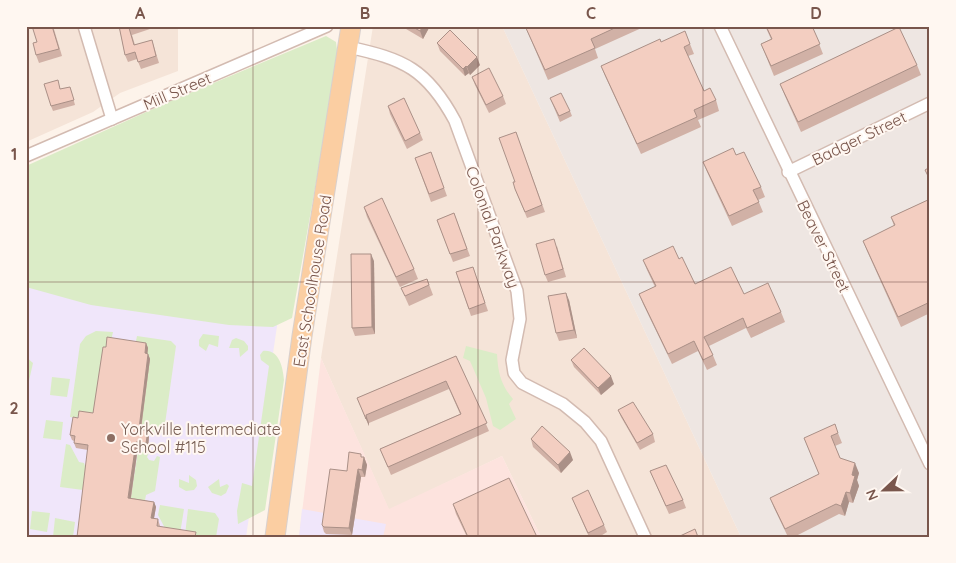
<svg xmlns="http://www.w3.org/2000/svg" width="956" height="563" font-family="Quicksand,sans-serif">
	<rect width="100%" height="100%" fill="#fdf3ea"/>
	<g fill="#f5e4d8">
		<polygon points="26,26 178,26 178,71 120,93 93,112 26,142"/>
		<polygon points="373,26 502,26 741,537 541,537 502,456 389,510 321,358"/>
	</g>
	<polygon fill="#fde3de" points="321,358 389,509 502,456 541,537 299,537"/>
	<polygon fill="#eee6e2" points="502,26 930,26 930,537 741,537"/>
	<g fill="#f0e6fa">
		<polygon points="316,61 246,537 26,537 26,175"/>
		<polygon points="302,509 386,524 383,537 299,537"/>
	</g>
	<g fill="#dbecc7">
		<polygon points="326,36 336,42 338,58 292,318 273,327 229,325 91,305 26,287 26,166 173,100"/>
		<polygon points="96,331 113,332 94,415 79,413 77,418 70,417 80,344 86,336"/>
		<polygon points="203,334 219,336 218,347 209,344 206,351 199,346 199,340"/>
		<polygon points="137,336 171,341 176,346 164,431 158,435 141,433 135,346"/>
		<polygon points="236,338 244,341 248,346 248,350 240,357 239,348 229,348 232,340"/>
		<path d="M466,346L497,354C498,373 501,385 513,399L509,404L516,419L500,430L493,426L486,398L470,361L463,358Z"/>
		<path d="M263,351C279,349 283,367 284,380L265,510L238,524L237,511L242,483L252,486L269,366L261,360L260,355Z"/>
		<polygon points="26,357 33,363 26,394"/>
		<polygon points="52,377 70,379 67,397 50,395"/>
		<polygon points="46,420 63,422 61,440 43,438"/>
		<polygon points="66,444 70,445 79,462 84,463 86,469 83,490 60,487"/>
		<polygon points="144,449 150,450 147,457 149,460 154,461 157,456 160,457 155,491 146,495 143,511 129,509 138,451 143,452"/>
		<polygon points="189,475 196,480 197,486 194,490 186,491 179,487 179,479 189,483"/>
		<polygon points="219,479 220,487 227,484 229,486 226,493 221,496 212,493 208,487"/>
		<polygon points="160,505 184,509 180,534 166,530 158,515"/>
		<polygon points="188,509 215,513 219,519 216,537 185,535"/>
		<polygon points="32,511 50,513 47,532 30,529"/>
		<polygon points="55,518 75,522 73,537 53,537"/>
	</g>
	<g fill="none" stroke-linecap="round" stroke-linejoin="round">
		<defs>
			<g id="minor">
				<polyline points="84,26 112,119"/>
				<polyline points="720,26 930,464"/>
				<path d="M348,47C404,59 427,69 455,121L517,291L520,319L512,360L514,373L522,383L563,404L585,422L601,441L645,537"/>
				<polyline points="26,156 327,26"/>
				<polyline points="788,172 930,103"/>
			</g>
			<polyline id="primary" points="275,537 302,336 351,26"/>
		</defs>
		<use href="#minor" stroke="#d3bbb1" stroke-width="14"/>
		<use href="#primary" stroke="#d9d0cd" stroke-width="21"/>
		<use href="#minor" stroke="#fff" stroke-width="11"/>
		<use href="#primary" stroke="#fbcea2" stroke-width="19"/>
	</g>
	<g fill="#d1b1a6">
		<polygon points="53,26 62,56 39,63 36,55 37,42"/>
		<polygon points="119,26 149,26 150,29 132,35 135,45 152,40 159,63 141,69 137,59 128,62 125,55"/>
		<polygon points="193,26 231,26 231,28 194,28"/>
		<polygon points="401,26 430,26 423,39"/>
		<polygon points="525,26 646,26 595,49 598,58 548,80"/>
		<polygon points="765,26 812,26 823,54 774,76 761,44 771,39"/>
		<polygon points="661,42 690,44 694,54 688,56 704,91 716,100 719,111 698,120 701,127 641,154 605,76 601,66"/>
		<polygon points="437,43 480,65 470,75 469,73 465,76 440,51"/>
		<polygon points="917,65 921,75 801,132 784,94 780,84"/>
		<polygon points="472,77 503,96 506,104 489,113 475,85"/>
		<polygon points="70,87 75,105 53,111 51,106 60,89"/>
		<polygon points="550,98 570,111 572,116 560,122"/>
		<polygon points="388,106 420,133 423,140 407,149 390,114"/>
		<polygon points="516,132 545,212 527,218 515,189"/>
		<polygon points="431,152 447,196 431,202 415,158"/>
		<polygon points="703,162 761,187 765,197 758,200 763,212 732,226 707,172"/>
		<polygon points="930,199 930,313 901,327 867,251 863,241 894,226 891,217"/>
		<polygon points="364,207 414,269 418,279 400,287 367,217"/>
		<polygon points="454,213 470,256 453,262 437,220"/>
		<polygon points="557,246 566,277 548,282 545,275"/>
		<polygon points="679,259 695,284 744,294 781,312 785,322 751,338 746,328 709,346 717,365 707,370 698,351 672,364 643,304 639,294 655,287 647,270 643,260"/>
		<polygon points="374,261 375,334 355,336 352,328"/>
		<polygon points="473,267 488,311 471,316 456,272"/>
		<polygon points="427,279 433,295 409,306 401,288"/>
		<polygon points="569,300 577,338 559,341 556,333"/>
		<polygon points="146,343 148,348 147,354 148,354 150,359 141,430 149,436 148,448 138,447 131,498 154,502 156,507 154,519 158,519 160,526 77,537 88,450 76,448 74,443 74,441 72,440 70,435 78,418 93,413 106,347"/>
		<polygon points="456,356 489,431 391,475 380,449 460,414 449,389 369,423 369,426 357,398"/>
		<polygon points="571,360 614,384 601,395 574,367"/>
		<polygon points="618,410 653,434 655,442 640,450 621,417"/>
		<polygon points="838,433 842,443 835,446 840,458 859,473 857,480 859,486 853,503 849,502 845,516 839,514 794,537 788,537 774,508 770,498 819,474 804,438"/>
		<polygon points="531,439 573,460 561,473 533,447"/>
		<polygon points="362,457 364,457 367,465 365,477 361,477 352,535 326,534 324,532 322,525 347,471"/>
		<polygon points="650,471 683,500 686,508 669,514"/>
		<polygon points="572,498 604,525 607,532 599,537 589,537"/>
		<polygon points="453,504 537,537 467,537 456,514"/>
	</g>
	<g fill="#aa9087">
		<polygon points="423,26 430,26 423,39 420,31"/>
		<polygon points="477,57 480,65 470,75 467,67"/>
		<polygon points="466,66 469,73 465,76 463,69"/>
		<polygon points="371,254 374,261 375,334 372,327"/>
		<polygon points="566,293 569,300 577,338 574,330"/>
		<polygon points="146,343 148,348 147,358 145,353"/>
		<polygon points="148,354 150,359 140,435 139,429"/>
		<polygon points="611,376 614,384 601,395 598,388"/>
		<polygon points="366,415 369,423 369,426 366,419"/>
		<polygon points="148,431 149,436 148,448 146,443"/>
		<polygon points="136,442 138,447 130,503 128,498"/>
		<polygon points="570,452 573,460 561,473 558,465"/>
		<polygon points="364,457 367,465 365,477 362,470"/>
		<polygon points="855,463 859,473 857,480 859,486 853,503 850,493 852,475"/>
		<polygon points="358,469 361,477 352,535 349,528"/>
		<polygon points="846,492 849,502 845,516 841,506"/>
		<polygon points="154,502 156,507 153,523 151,518"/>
	</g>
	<g fill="#f3cec1" stroke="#aa9087">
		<polygon points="32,26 52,26 59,49 36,55 33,43 37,42"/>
		<polygon points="119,26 134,26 129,28 134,45 152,40 156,56 138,62 135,52 125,55"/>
		<polygon points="411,26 423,26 420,31"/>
		<polygon points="525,26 619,26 591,39 595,48 545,70"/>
		<polygon points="766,26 812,26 820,44 771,66 761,44 772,39"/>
		<polygon points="899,27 917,65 798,122 780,84"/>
		<polygon points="450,30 477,57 467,67 466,66 463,69 437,43"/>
		<polygon points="685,31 690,44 684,47 704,91 710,88 716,100 694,110 697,117 637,144 601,66 660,39 661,42"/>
		<polygon points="489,68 503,96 486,105 472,77"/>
		<polygon points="58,80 60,89 70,87 74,100 51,106 44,84"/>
		<polygon points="561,93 570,111 559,116 550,98"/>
		<polygon points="404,98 420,133 405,141 388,106"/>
		<polygon points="516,132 542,205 525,212 515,189 513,182 515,182 499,138"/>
		<polygon points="733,148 736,155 744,152 761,187 753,190 759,202 729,216 703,162"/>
		<polygon points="431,152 444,188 429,194 415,158"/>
		<polygon points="930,167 930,180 925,170"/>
		<polygon points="382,198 414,269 396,277 364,207"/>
		<polygon points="930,199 930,302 898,317 863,241 895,225 891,217"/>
		<polygon points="454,213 467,249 450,254 437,220"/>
		<polygon points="554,239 563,269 545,275 536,244"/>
		<polygon points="673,246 679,259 682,257 695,284 731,267 744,294 768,283 781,312 747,328 743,318 704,337 713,355 703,360 694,341 668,354 639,294 656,286 643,260"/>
		<polygon points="351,254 371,254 372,327 352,328"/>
		<polygon points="473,267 485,303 469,309 456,272"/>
		<polygon points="427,279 429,285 405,296 401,288"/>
		<polygon points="566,293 574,330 556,333 548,296"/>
		<polygon points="107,337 146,343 145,353 148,354 139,429 148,431 146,443 136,442 128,498 154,502 151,518 158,519 157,526 196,532 195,537 77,537 88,445 74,443 75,436 70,435 73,417 78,418 79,411 93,413 103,347 106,347"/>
		<polygon points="584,348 611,376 598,388 571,360"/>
		<polygon points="456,356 487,423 388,467 380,449 461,414 446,381 366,415 366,419 357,398"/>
		<polygon points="633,402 653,434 637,443 618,410"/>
		<polygon points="835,424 838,433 831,436 840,458 855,463 852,475 855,476 850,493 846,492 841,506 836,504 785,529 770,498 819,474 804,438"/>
		<polygon points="542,426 570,452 558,465 531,439"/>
		<polygon points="349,452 361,454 361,457 364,457 362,470 358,469 349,528 324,527 322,525 330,469 347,471"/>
		<polygon points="666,465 683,500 666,506 650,471"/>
		<polygon points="509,478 537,537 468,537 453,504"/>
		<polygon points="588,490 604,525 588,533 572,498"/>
		<polygon points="695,529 698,537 680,537 680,536"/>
	</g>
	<path fill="none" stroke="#79564c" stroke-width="1" stroke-opacity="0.55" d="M253,26V537M478,26V537M703,26V537M26,282H930"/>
	<circle fill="#8d6e63" stroke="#fff7f1" stroke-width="2" cx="111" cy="438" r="5"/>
	<g text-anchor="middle" stroke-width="4" stroke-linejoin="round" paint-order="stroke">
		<g font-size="16" fill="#79564c" stroke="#fff7f1">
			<text transform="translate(177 91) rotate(-23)" y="6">Mill Street</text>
			<text transform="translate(859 138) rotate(-26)" y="6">Badger Street</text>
			<text transform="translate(493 227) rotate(70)" y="6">Colonial Parkway</text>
			<text transform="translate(824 246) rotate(64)" y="6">Beaver Street</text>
			<text transform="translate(312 281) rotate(-81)" y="6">East Schoolhouse Road</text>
		</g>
		<g font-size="16" fill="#785e54" stroke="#fff7f1" text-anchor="start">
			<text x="121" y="435">Yorkville Intermediate<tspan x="121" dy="18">School #115</tspan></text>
		</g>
	</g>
	<rect width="956" height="563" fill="none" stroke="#fff7f1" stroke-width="55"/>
	<g transform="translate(884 490) rotate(248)" stroke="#fff7f1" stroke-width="4" paint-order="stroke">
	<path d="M0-4L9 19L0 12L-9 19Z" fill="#79564c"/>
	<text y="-8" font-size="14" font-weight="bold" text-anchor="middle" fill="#79564c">N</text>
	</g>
	<rect x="28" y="28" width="900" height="508" fill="none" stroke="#79564c" stroke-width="2"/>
	<g font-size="16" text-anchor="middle" font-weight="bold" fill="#79564c">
		<text x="140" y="19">A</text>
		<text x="365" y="19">B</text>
		<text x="591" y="19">C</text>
		<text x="816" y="19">D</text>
		<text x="14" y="160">1</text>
		<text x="14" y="414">2</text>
	</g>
</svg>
